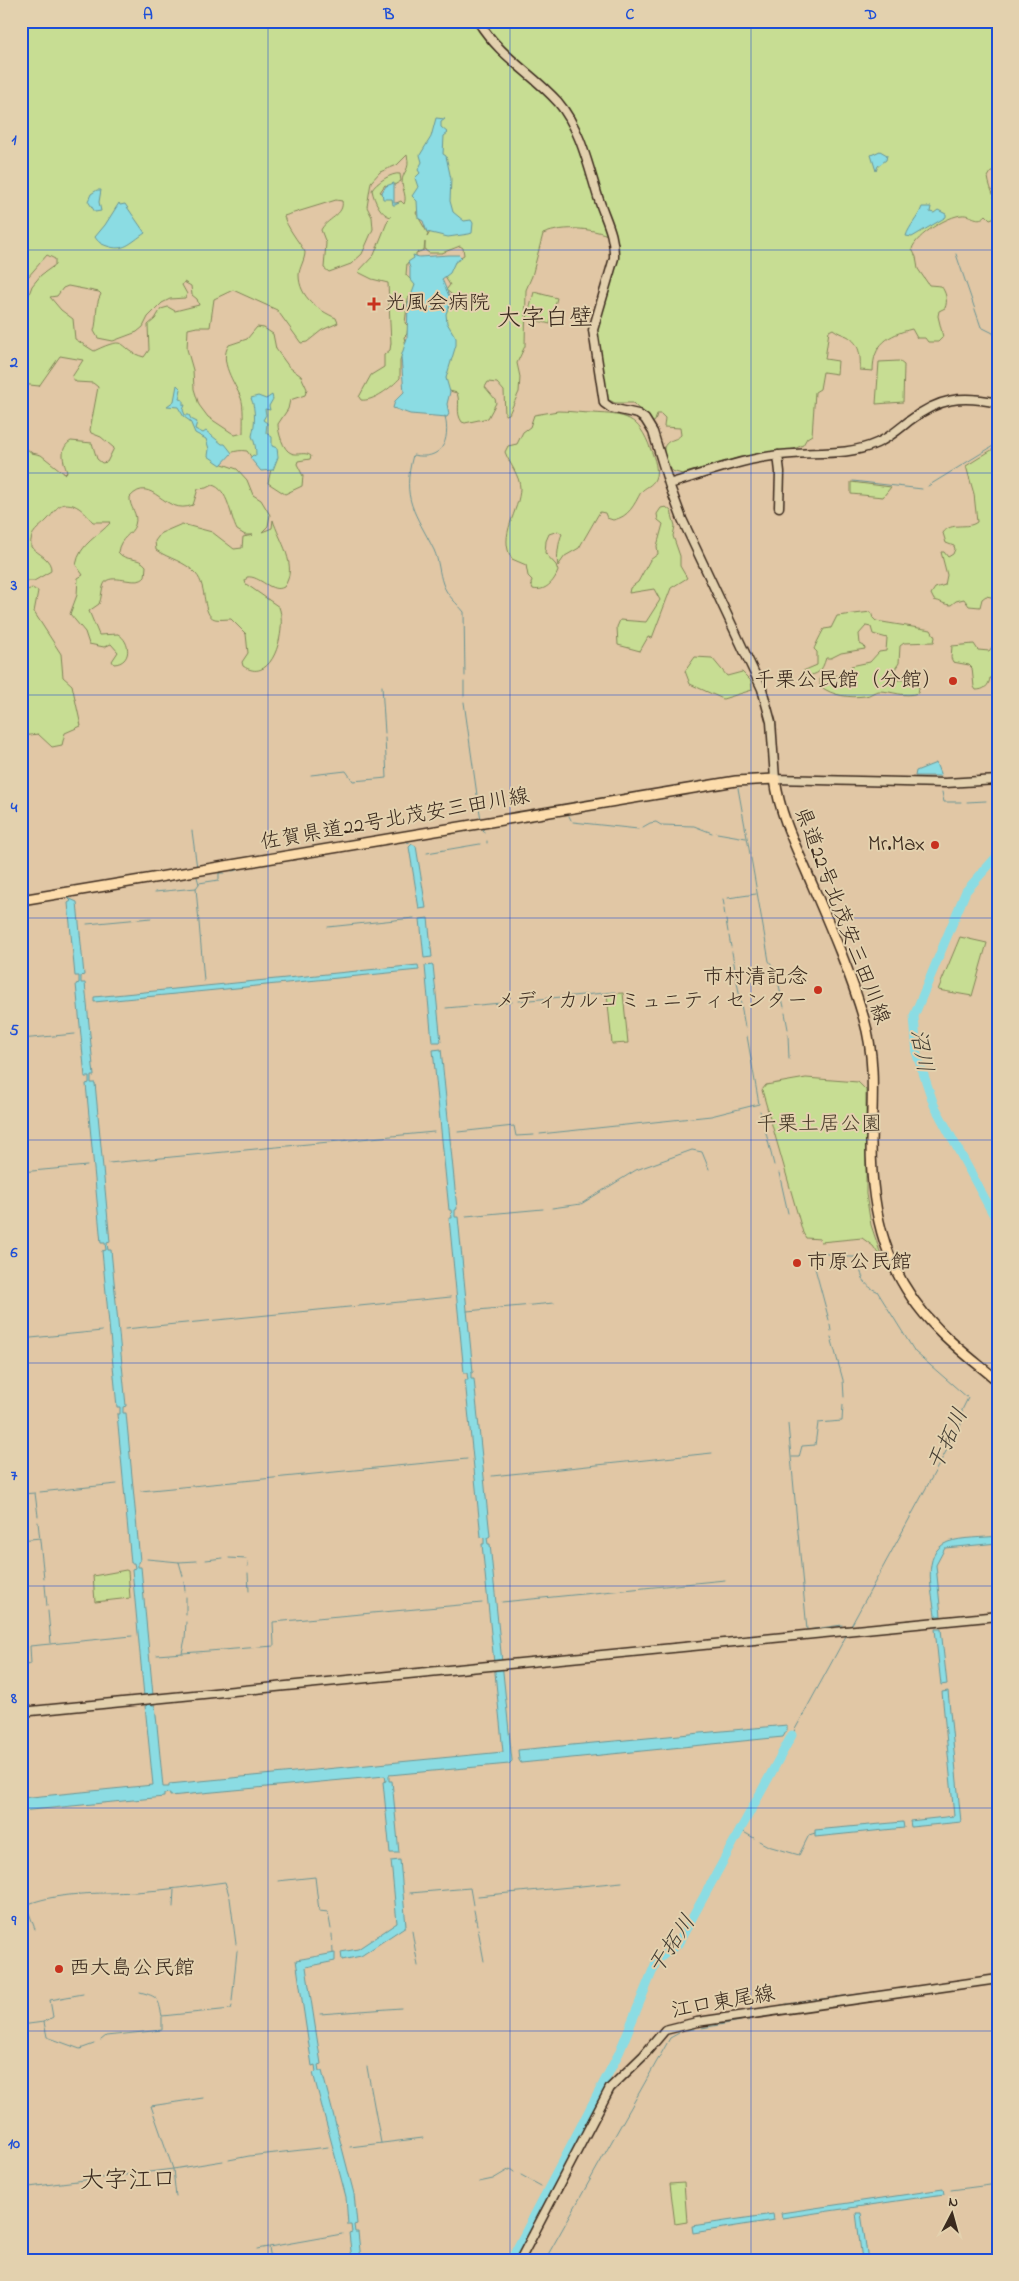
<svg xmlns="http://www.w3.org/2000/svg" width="1019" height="2281" font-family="'Indie Flower','Klee One',sans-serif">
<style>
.green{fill:#c7dd93;stroke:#818458;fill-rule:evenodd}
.water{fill:#8bdce3;stroke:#6b9594}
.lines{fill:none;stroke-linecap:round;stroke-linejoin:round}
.stream{stroke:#6b9594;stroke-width:1}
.river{stroke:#8bdce3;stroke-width:9}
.secondary-casing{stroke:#3b2a1e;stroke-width:11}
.primary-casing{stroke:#3b2a1e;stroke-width:12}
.secondary{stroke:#e3d1ae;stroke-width:8}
.primary{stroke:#fcdcac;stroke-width:9}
.grid{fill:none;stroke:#1d4ed8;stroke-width:1;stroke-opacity:0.55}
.poi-dot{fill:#c8321e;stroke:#e3d1ae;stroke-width:2}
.labels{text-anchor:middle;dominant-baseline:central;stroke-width:4;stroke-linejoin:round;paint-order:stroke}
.poi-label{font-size:21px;fill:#3b2a1e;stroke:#e3d1ae;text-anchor:start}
.street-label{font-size:21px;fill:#3b2a1e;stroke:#e3d1ae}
.park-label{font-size:21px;fill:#493c2a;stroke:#e3d1ae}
.water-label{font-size:22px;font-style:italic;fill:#433c32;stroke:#e3d1ae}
.quarter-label{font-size:24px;fill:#3b2a1e;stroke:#e3d1ae}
.neatline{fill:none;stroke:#1d4ed8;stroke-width:2}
.grid-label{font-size:16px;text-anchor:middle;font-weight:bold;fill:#1d4ed8}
</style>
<rect width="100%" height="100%" fill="#e1c7a5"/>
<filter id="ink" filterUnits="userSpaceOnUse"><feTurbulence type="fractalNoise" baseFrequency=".02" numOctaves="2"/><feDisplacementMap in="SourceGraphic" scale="10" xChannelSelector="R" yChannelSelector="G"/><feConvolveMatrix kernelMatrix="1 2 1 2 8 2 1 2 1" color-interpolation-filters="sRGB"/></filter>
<g filter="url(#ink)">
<path class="green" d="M21 21H998V172H991L988 177C990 192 998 200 998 216L990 219 986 215C978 224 972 214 962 215 948 216 916 235 912 249L916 257 918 269 929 285 941 286C946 292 948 301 945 308L939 311 938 316 943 337 938 342H928L925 338H917L912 329C888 335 873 344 873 371L860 370C861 357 860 343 847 336 842 334 838 333 833 329L829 331 825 359 838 361 837 374 823 372 820 389 815 392 812 435 807 438 803 445 794 449 740 457 682 474 672 471C668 462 657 448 670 441 674 439 677 439 681 435L680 428 664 427 665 418 661 414H657L655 421 652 423 633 403H615L607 399 596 330 617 252V239C595 228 565 225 543 234L532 276 526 290 525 346 517 363 520 377 519 392 509 414 505 415 504 391 497 383 488 382 485 387 495 399 496 403 488 418 465 423 462 422C455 412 461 404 457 393L446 390 444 309 459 300 446 290 450 285 445 277 457 259 464 255 463 248 460 246 442 253H429L425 250V242L424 250 416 253V259L407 263 406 275C414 284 417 279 414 294L408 298 405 323 408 326 407 334 404 337 406 346 400 360V378C392 387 373 402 361 400L359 397 371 375 384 367V355L390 350 391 343 388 283 372 279 358 272 374 255 388 220 391 217C381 215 374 201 372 190 376 183 392 172 400 174L401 181 391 187 385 185 380 192 392 197 394 204 401 201 404 204C407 197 403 191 402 183 402 170 411 172 407 155L397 165 380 172 371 182 367 207 372 217 373 229 362 254 351 264 329 272 324 268 326 243 321 230C326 219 345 215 342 201L336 200 284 216C286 226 299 242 305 252 305 260 299 268 299 275 299 297 318 310 336 318L338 323 322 330 307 342 301 343 277 310 233 290 214 299 210 327H197L188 329 187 349 193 370 194 389 199 405 208 417 235 435 243 433C243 424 244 405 241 398 235 383 218 361 229 345L247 339 257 327 264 328 273 334 276 349 289 367 301 376 307 389 305 395 290 400 288 409 278 424C278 432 283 450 291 453 298 456 305 451 311 456L310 459 298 461 297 464 303 476 302 486 285 494 268 483 271 469 257 399V456L252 458 247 451C235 449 227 454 217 462L237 469 247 480 253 495 261 500 270 515 268 526 262 532 272 528 273 520C279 540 299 566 284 587 271 594 260 575 247 577L245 581 246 584 279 607C287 627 274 687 243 666L242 662 248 653 246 634 231 619C226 619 220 620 215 619 201 615 208 587 196 574 185 561 169 559 156 550L155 541 161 533 182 524 212 532 234 549 242 548 243 537 253 535H245L237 530C230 517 229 489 212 485L206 488 198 489 193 505C164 517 152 473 130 497 129 508 139 513 135 525 132 535 120 537 118 552 125 562 139 556 146 566L145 577C137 588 110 571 104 584 101 590 102 598 99 604L89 611 99 635 118 634C131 642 132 663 114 664L112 661 118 652 111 644 104 647 89 644 85 632 70 614 77 595 78 578 83 575 76 565C80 543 98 537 111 522H93C87 516 82 508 73 505 57 501 56 511 48 519 39 529 29 531 31 547 38 554 52 559 51 571L34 581H25L21 568V450L27 449 32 453 41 455 65 474 67 472C63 461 59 448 71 441L92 443 97 459 102 463 107 462 114 448 101 437 91 433 90 430 98 387 93 383 76 382 72 377 83 360 60 356 39 386 21 384V316L32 286 41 275 55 265V259L47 255 21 285ZM422 173 454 216 466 223 430 232 427 237 428 234 416 213 419 208ZM184 282 191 286 192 295 197 299 199 305 175 311 168 307 161 309 155 319 148 325 149 350 144 357C117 350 131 333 94 351L75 339 73 319 61 310 50 297 57 296 63 288 68 286 99 292 101 294C94 307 98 318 94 331L98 338 113 341 137 332 143 327 148 317 162 303 170 299 185 298 187 294 182 285Z
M534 292 557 298 550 324 527 318Z
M899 361 904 365 903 402 876 404 879 362Z
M558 411C570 411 581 413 593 413 626 415 638 415 651 450 654 458 659 470 655 479 652 486 645 487 641 492 634 505 629 517 613 520L607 518 605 513 600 512 598 515 579 548 565 556 558 566C556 560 559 539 562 534L558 531 549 534 546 541 545 553 556 565 558 571C554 582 545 592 533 589L531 584 532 580 528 576 526 565 512 559C497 535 520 511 520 488 520 476 509 463 505 452L508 446 517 444 523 432 530 427 534 415Z
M998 446V553L994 555V568L998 572V603L991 597 986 596 982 599 980 607 969 606 964 599 956 601 951 605C944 605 941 601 934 600L931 594 935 588 945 585 947 575 941 552H944L948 557 953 554 955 549 954 546 946 543 943 533C951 521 967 530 977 522L974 494 966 466Z
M851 482 891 487 883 497 851 494Z
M666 507 671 511 675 526 673 536 680 556V566L687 578 671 588 652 638 648 637 640 651 618 645 617 627 620 620 646 622 660 600 654 589 629 593 630 588 638 582 650 560 658 554 657 546 663 524 658 520 657 514 661 508Z
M32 588 38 591 34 612 61 654 63 677 72 685 81 726 65 733 62 745 52 747 38 734 23 736 21 740V593Z
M871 612 873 618 876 621 931 630 935 637 934 642 904 643 900 646 899 663 891 675 895 680H907L916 683 919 688 918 693C904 698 893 691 879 691 874 691 870 696 865 696 849 698 833 696 820 686V677L826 675 846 676 851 666 870 662 879 652 886 651 887 638 873 634 871 627 866 626 859 634 860 644 864 646 865 649 841 653 831 658H826C822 671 819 675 804 676L803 671 817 665V652L814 649C815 646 822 632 824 629L831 628 837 616Z
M974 644 978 650 989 651 993 646H998V679L990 678C989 686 984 690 976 690L974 687 972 668 969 665 953 662 951 658 952 646Z
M695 657 712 658 727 676 742 672 751 681 752 690 723 699 690 684 685 671Z
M960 937 987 943 972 996 938 990Z
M623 993 628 1043 612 1044 607 994Z
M806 1078 858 1082 866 1090V1194L871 1225 881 1255H879L873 1246 862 1238 821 1242 820 1239 806 1238 803 1233 762 1090 766 1085Z
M126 1570 128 1571 130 1598 95 1602 93 1576Z
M684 2183 687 2222 675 2224 670 2184Z"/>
<path class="water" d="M436 118 445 119 441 122V127L448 133 444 136 443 154 446 156 451 179 450 201 453 212 464 221 471 220 473 223 472 233 469 234 448 237 427 232 423 221 418 218 417 201 412 196 418 187 415 178 420 173 418 170 422 162 420 155 431 137Z
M880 151 887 155 886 160 878 166 876 171 871 155Z
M394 183V203H399L395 205H393L392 199H383L382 192 386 186Z
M97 190H101L99 202 101 211 95 212 88 201 91 194Z
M119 203 120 205 125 204 145 233C130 243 124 252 107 246 101 244 98 242 95 237L105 225Z
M922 207H931L930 212 934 213 938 210 946 214V217L912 237 906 236C909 226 918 218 922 207Z
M413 255 419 257 449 255H459L462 258 455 262 450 273 442 279 449 296 457 301 449 306 446 314 447 323 456 338V345L446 378 450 392 447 404 449 414 447 417 410 414 393 408 395 401 404 392 401 357 407 338 408 304 415 285 410 279V268L408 262 414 258Z
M177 385 181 389 179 399 183 400V405H185L183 410 185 415H189L191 419 197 422 195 429 203 433 206 431 222 444H225L232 453 221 465 208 456 209 449 206 439 195 433 190 421 184 417 178 407 167 406 174 401Z
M272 395 273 399 269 406 270 410 265 409 266 415 263 420 267 423 266 433 272 437V446L277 448 278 457 273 470 261 471 250 458 253 455 256 456C256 448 255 443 252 436 255 424 256 410 251 398L258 396 266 399Z
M936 763 941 776H915L916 771Z
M412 844 416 846 426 908 419 909 409 847Z
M68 898 77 902 84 975 81 976V983H85L94 1076H91V1083H95L110 1242 107 1243 108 1250H111L126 1406 123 1407V1413H126L140 1561 138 1562V1567H141L153 1695H151L152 1705H155L163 1787H169V1784L503 1752 482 1544H484V1538L481 1537 465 1380H468L467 1373H464L449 1218H452L451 1210H449L433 1050 441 1049 457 1209 455 1210V1217H458L473 1372 471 1373V1379H474L490 1536 487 1538 488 1544H490L512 1761 509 1764 389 1775V1781H392L399 1853H390L383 1782 386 1781 385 1776 170 1796V1793L164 1794V1797L21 1811V1798L153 1785 145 1706 148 1705 147 1696H144L132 1569 135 1568 134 1563H131L117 1414H120V1407H117L102 1251 106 1250 105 1243H101L86 1084 89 1083V1077H85L76 984 79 983V976H75L68 903 71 901Z
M428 918 432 957 424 958 420 919Z
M418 965 419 970 94 1002V997Z
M433 965 441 1042H432L425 966Z
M998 1536V1543L945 1548 936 1565 941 1616H935C933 1594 920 1553 948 1542 962 1537 983 1538 998 1536Z
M935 1629H941L947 1684 941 1685Z
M948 1691 961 1822 911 1827 910 1821 954 1816 942 1692Z
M787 1725V1730L783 1737 521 1763 519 1760 518 1750Z
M903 1822 904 1828 815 1837V1830Z
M400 1860 406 1926 361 1956 342 1960 341 1952 358 1949 397 1923 391 1861Z
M335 1953V1961L306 1967 321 2064 318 2065 319 2071H322L354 2194 357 2224 354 2225 355 2232H358L361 2260H352L349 2233 352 2232 351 2225H348L346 2197 313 2073 316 2072 315 2065 312 2066 296 1960Z
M943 2189 944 2194 782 2218 781 2213Z
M856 2213H861L868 2260H862Z
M773 2214 774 2220 693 2233 692 2226Z"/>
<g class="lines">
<path class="stream" d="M956 254 981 327 993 333 998 341
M445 416C451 442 441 461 413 455 401 500 415 512 434 550 439 561 439 573 443 584 447 596 457 603 464 612L465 676
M853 481 922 489
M928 486 998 443
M464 682V696
M382 686 385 733
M464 702 477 795
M311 775 346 771 353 781 387 778 385 738
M738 788 750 854
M942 792 944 802H961
M996 800H998
M478 802 481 819
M967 802 986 801
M569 816 571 820
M573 822 638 829
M643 827 650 823 656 822 661 825 694 826 712 833
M483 829 484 832
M192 831 197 868
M717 833 746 838
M487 841V843
M407 842 412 844
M427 853 480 844
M751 858 769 961 776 971
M232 871 238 870
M197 877 199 884 196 888 204 981
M199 883 219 880V873H224
M155 892 196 888
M728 898 756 894
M723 899 724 905
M724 909 725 916
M726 920 728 932
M87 924 151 918
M328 927 414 918
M729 936 731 947
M732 952 735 969
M736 976 745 1027
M777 977 784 1007
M519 1001 615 992
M446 1008 512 1002
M785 1013 788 1029
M788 1035 789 1059
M21 1039 75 1034
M760 1111 762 1118
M764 1125 774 1165
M458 1132 514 1126 516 1136 534 1135
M540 1134 711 1116 759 1104 747 1036
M109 1163 434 1132
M21 1172 87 1166
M779 1173 788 1213
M552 1208 581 1204 636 1170 692 1150 702 1152 709 1169
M466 1216 543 1209
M816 1254 820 1252 839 1257H856C862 1270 860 1285 877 1291L915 1352 968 1398 962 1410V1422L851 1626
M815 1268 829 1320
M467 1311 554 1303
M830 1325 831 1331
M125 1329 451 1297
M831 1337 843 1380 844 1397
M21 1339 102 1331
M788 1424 807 1630 842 1625
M792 1457H799L802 1446 815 1445 818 1423 842 1421 843 1405
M492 1476 712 1453
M141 1491 467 1459
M40 1492 117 1484
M21 1494 35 1493 38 1516
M38 1522 44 1578
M21 1540 40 1538
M229 1558 246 1559
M147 1559 179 1562 183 1576
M206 1560 223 1558
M179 1562 197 1561
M248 1563V1566
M248 1573 249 1591
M184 1582 185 1591
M45 1585 47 1606
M186 1597V1615
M502 1602 725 1580
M48 1611 51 1643
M182 1653 185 1639 186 1622
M157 1655 274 1646 273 1622 482 1603
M21 1666 31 1664 30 1646 132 1636
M792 1735 846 1636
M740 1830 754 1838
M759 1841 768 1846 799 1855 809 1835 815 1833
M278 1881 315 1877 319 1911 328 1912 331 1929
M410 1893 470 1888 473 1905
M478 1896 622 1882
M26 1905 35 1929
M21 1907C56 1891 98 1894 136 1892 166 1890 195 1886 225 1882L230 1898 236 1944
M173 1907 174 1890
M474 1910 477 1925
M478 1929 484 1961
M412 1931 418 1966
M332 1934 333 1953
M986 1977 995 1976
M977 1978 981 1977
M959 1980 972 1979
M950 1982 953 1981
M928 1985 942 1983
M896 1989 910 1987
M140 1992C159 1997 158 1998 162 2016L231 2009 232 2006
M836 1997 889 1990
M232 2001 237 1951
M781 2005 829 1998
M749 2010 768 2007
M320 2014 401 2008
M748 2021 749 2019
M44 2022 53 2017 50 2000 83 1994
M21 2025 44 2022 47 2037 80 2049 94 2044
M702 2028 741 2021
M687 2030 694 2029
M101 2040 106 2036 162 2030V2017
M367 2067 381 2143
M350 2147 423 2138
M229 2160 249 2156 328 2147
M521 2175 541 2186
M479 2182 493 2179 510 2169 514 2172
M21 2188 173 2169 151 2106 203 2098
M951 2190 998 2184
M176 2197 173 2169 223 2161
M257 2249 268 2247
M271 2260 269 2247 342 2234
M545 2260 670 2038 679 2033"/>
<path class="river" d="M998 855 966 891 914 1016 917 1055 934 1105 998 1223
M511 2260 619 2053 657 1960 678 1944 792 1735"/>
<defs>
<path id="secondary" d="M478 21C501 58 530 71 558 102 580 128 588 165 598 197 605 219 615 234 614 258L593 330 604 403 611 408 638 414 645 419 653 432 669 484 682 519 762 689 771 722 775 779 945 783 998 780
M778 455 780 472 779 507
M669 484C702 474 737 461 772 456 807 450 844 458 877 443 889 438 899 429 909 421 939 398 961 395 998 403
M21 1712 998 1616
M520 2260 610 2088 643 2056 665 2030 697 2022 998 1979"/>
<path id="primary" d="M21 900 736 781 775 779C779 810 792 839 805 868 826 917 849 968 864 1019 876 1059 872 1102 871 1143 871 1214 886 1277 938 1329 956 1348 978 1364 998 1381"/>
</defs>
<use href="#secondary" class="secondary-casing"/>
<use href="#primary" class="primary-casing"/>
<use href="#secondary" class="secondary"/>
<use href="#primary" class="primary"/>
</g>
</g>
<path class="grid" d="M268 21V2260M510 21V2260M751 21V2260M21 250H998M21 473H998M21 695H998M21 918H998M21 1140H998M21 1363H998M21 1586H998M21 1808H998M21 2031H998"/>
<g class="poi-dot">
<path d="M371.5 296.5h5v5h5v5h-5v5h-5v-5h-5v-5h5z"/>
<circle cx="953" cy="681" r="5"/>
<circle cx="935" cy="845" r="5"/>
<circle cx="818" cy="990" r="5"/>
<circle cx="797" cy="1263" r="5"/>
<circle cx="59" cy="1969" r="5"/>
</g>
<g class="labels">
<g class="poi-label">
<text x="385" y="304">光風会病院</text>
<text x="943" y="681" text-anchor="end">千栗公民館（分館）</text>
<text x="925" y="845" text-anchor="end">Mr.Max</text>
<text x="808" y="978" text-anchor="end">市村清記念<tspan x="808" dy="24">メディカルコミュニティセンター</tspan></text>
<text x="807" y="1263">市原公民館</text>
<text x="69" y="1969">西大島公民館</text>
</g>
<g class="street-label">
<text transform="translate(395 820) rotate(-10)">佐賀県道22号北茂安三田川線</text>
<text transform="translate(841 916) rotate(69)">県道22号北茂安三田川線</text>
<text transform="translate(723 2003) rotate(-10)">江口東尾線</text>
</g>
<g class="park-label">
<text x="819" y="1125">千栗土居公園</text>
</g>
<g class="water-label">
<text transform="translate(920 1051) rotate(79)">沼川</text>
<text transform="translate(949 1440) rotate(-65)">干拓川</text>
<text transform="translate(673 1945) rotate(-56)">干拓川</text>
</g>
<g class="quarter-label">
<text x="545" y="319">大字白壁</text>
<text x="128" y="2181">大字江口</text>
</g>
</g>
<rect width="1019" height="2281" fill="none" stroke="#e3d1ae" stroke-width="55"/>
<g transform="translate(952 2214) rotate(6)" stroke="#e3d1ae" stroke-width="4" paint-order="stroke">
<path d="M0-4L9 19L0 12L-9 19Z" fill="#3b2a1e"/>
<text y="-8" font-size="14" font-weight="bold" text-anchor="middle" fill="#3b2a1e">N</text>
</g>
<rect x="28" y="28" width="964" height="2226" class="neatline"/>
<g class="grid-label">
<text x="148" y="19">A</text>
<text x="389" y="19">B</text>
<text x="630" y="19">C</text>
<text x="871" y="19">D</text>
<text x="14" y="144">1</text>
<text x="14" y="367">2</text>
<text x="14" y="590">3</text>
<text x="14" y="812">4</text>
<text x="14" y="1035">5</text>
<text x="14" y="1257">6</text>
<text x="14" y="1480">7</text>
<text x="14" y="1703">8</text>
<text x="14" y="1925">9</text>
<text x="14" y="2148">10</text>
</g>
</svg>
